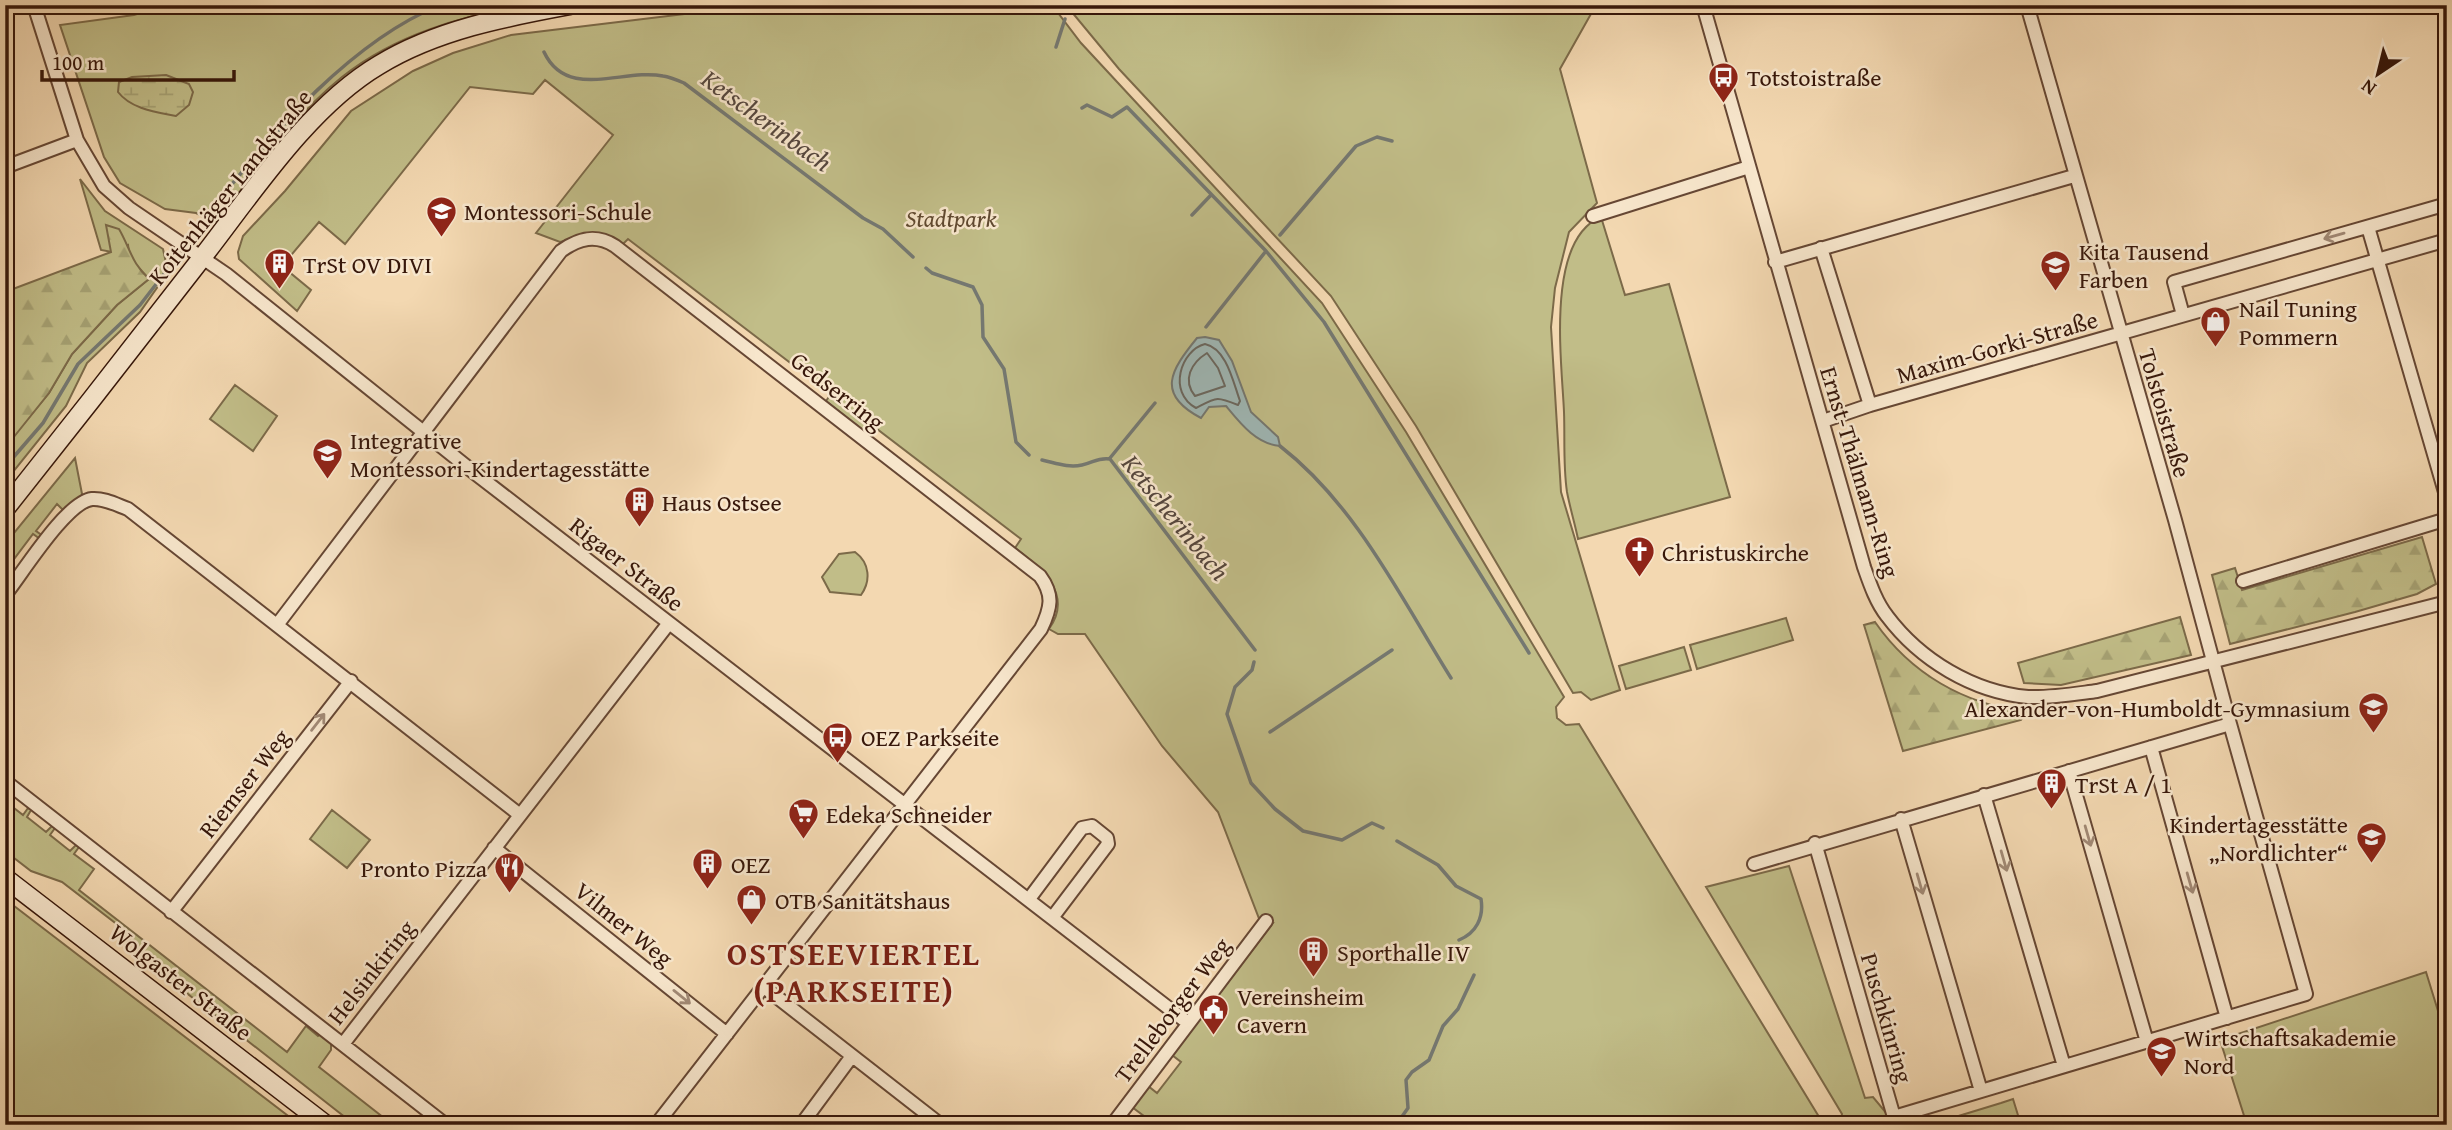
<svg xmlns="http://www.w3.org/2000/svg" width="2452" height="1130" font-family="'Gentium Book Plus',serif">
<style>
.green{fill:#c1bd88;stroke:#7c6a49;stroke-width:2}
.forest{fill:url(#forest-firs);stroke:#7c6a49;stroke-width:2}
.wetland{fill:url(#wetland-marsh);stroke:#7c6a49;stroke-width:2}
.water{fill:#9fb8b6;stroke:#757871;stroke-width:2}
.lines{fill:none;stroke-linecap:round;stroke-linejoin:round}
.shore{stroke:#6b6860;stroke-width:2}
.stream{stroke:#757871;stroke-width:3.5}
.minor-casing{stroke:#664734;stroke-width:16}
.secondary-casing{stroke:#37170a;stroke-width:21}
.minor{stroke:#f7e6cc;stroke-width:12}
.secondary{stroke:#f7e6cc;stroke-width:18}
.oneway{stroke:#a18975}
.labels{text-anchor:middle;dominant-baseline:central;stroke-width:5;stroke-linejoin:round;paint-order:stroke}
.poi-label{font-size:24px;fill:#37170a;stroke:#f7e6cc;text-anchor:start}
.street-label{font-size:24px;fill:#37170a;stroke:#f7e6cc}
.park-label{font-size:24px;font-style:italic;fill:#604930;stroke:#f7e6cc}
.water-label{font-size:26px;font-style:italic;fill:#56473e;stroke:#f7e6cc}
.district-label{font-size:32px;font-weight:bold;letter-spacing:2px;fill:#7a1f14;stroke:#f7e6cc}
</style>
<defs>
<pattern id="forest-firs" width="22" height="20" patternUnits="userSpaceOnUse" patternTransform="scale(1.75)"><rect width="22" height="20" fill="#c1bd88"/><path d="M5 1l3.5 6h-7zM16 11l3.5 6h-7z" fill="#a6a274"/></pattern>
<pattern id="wetland-marsh" width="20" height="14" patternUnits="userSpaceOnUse" patternTransform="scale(1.75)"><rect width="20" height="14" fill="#c1bd88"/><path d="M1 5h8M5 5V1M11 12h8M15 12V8" fill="none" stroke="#a6a274"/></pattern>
</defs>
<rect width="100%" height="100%" fill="#f3d8b1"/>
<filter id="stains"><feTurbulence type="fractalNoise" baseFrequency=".00286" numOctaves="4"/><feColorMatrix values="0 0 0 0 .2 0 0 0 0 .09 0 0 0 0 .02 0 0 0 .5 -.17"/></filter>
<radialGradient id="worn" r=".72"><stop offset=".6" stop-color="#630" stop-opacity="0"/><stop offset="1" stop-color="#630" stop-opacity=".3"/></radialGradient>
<path class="green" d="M165 5H530C464 15 396 34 342 77 292 117 255 173 216 223L196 213 165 209 120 183 104 157 60 25 134 15Z
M759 5H1052L1081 43 1322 303 1406 432 1564 697 1556 707 1557 718 1566 725 1579 724 1824 1125H1156L1132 1107 1148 1086 1157 1093 1181 1062 1172 1055 1273 923 1260 921 1218 812 1162 746 1085 634H1058L1049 629C1074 594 1041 568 1015 548L1021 539 873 426 867 434 826 401 831 394 628 239 622 245C595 226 589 235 560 242L536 233 613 135 545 80 533 94 470 87 345 244 319 222 282 266 311 290 297 311 239 259 238 252 243 236 285 191 351 111 413 71 453 53 511 35Z
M1066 5H1596L1560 69 1597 203 1569 232 1555 288 1551 327 1561 492 1620 690 1591 700 1581 692 1573 693 1416 426 1331 296 1119 69Z
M80 179 105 211 163 249 168 272 140 312 87 363 66 406 5 482V448L20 428 49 393 72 354 117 305 149 279 130 258 128 245 112 252 101 250Z
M1601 217 1625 295 1669 284 1730 497 1578 539C1575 524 1570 508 1567 492 1563 466 1565 438 1564 412 1562 363 1545 240 1601 217Z
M235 385 277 416 253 451 210 419Z
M75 458 83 499 63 510 57 504 36 531 43 536 40 539 33 534 5 571V544Z
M855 552C870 563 871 581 861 595L830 592 822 577 839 554Z
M1786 618 1793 640 1697 669 1690 645Z
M1684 647 1691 670 1626 689 1619 666Z
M5 801 23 815 28 808 31 810 27 817 46 832 52 826 55 828 50 835 70 851 76 845 79 847 74 854 94 869 79 890 287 1052 306 1026 318 1036 322 1033 331 1042V1050L319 1067 393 1125H355L147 962 123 929 62 882 31 871 5 851Z
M332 810 370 840 347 868 310 839Z
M1789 866 1865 1098 1873 1097 1892 1120 1917 1125H1840L1842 1114 1706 887Z
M5 899 300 1125H5Z
M2426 972 2447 1040V1125H2247L2220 1040Z
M2013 1099 2021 1125H1929L2001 1103Z"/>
<path class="forest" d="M106 225 119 229C130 248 132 264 149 279L117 305 72 354 49 393 5 448V292L111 252Z
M2422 537 2436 584 2417 594 2355 612 2230 644 2212 575 2235 568 2242 590Z
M2180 617 2191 655 2061 685 2024 683 2018 663Z
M1875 622C1911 674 1964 704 2026 712L2021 720 1903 751 1864 625Z"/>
<path class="wetland" d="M166 75 189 84 193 92 189 105 176 116C156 112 131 109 118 92L119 82 132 77Z"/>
<path class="water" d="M1205 337 1219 340 1232 361 1251 412 1278 437 1280 446C1256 444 1240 423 1226 406L1209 407 1201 418C1155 394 1171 370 1197 338Z"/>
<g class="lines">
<path class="shore" d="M1205 344C1227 349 1233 382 1240 401L1238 405C1216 396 1217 397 1196 408 1167 392 1181 350 1205 344Z
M1207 353 1218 368 1225 386 1195 396C1182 380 1191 363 1207 353Z"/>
<path class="stream" d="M1056 47 1065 19
M544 52C567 101 623 68 663 76 670 77 677 80 684 83L863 218 883 229 913 257
M1082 108 1087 105 1112 117 1127 107 1266 251 1324 322 1529 653
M216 204C274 131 352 41 440 5
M1192 215 1211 195
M1280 235 1356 146 1377 137 1392 141
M926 268 932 273 973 287 982 305 983 337 1004 369 1016 442 1029 455
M1206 327 1266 251
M1280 446C1356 505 1401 598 1451 678
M1110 458 1155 403
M1042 460C1056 463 1068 468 1082 465 1093 463 1098 457 1110 459L1255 650
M5 467 43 423 78 364 140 305 164 274
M1254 662 1252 670 1235 687 1227 714 1251 783 1275 809 1303 831 1342 840 1372 823 1383 828
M1270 732 1392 650
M1397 841 1438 865 1456 886 1481 899C1484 918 1476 933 1459 940
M1396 1125 1408 1108 1406 1080 1412 1072 1429 1060 1443 1026 1458 1009 1474 975"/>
<defs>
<path id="minor" d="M34 5 77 140 104 186 129 208 226 274 476 474 1188 1023
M1703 5 1864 567C1870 584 1876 602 1887 616 1920 660 1973 692 2028 697 2051 698 2074 694 2097 691L2447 602
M5 167 77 140
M1593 216 1749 167
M2368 227 2447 499
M1821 248 1870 405
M1775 262 2074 176
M2183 315 2174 282 2447 204
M1823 421 1870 405 2447 240
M2243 581 2447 519
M5 595C22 574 66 502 92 499 104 498 117 505 128 509L520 815
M277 625 561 251C579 238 596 234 615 246L1040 576C1054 595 1051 608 1041 629L656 1125
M2151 747 2227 1018
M2069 771 2147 1042
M5 781 446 1125
M1984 795 2064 1066
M1901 819 1981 1091
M1815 843 1894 1117 2306 994 2230 724
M494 848 727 1034
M1754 864 2230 724 2175 520 2027 5
M1029 899 1082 828 1092 826 1107 838 1108 844 1052 918
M171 912 351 681
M764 987 941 1125
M343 1044 669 623
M801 1125 852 1056
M1112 1125 1266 921"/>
<path id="secondary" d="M5 509C71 426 136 343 201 259 251 195 308 107 379 65 436 30 505 17 570 5
M5 878 326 1125"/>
</defs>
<use href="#minor" class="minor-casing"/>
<use href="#secondary" class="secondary-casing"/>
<use href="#minor" class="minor"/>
<use href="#secondary" class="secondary"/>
</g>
<defs><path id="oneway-shaft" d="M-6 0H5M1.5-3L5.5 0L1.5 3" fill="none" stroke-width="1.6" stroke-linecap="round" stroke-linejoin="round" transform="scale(1.75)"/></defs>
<g class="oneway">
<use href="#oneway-shaft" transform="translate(2334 236) rotate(164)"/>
<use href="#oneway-shaft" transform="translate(318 722) rotate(-52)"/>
<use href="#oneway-shaft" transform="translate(2088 836) rotate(74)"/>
<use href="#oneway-shaft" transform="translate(2004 861) rotate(74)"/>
<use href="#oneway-shaft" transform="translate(2190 883) rotate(74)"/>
<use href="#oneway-shaft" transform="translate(1920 884) rotate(74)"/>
<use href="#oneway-shaft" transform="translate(682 997) rotate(39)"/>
</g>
<defs>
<symbol id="bus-pin" viewBox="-11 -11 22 30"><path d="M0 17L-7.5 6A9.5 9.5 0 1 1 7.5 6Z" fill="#8f2418" stroke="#f7e6cc"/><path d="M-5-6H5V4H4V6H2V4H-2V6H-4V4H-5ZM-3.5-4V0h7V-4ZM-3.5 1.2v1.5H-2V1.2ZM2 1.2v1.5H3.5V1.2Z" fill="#fff"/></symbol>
<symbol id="school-pin" viewBox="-11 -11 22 30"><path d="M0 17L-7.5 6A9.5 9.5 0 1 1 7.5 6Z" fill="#8f2418" stroke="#f7e6cc"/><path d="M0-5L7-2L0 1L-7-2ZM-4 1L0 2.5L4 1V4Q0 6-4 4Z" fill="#fff"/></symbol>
<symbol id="building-pin" viewBox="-11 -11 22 30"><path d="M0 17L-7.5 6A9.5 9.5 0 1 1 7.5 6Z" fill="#8f2418" stroke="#f7e6cc"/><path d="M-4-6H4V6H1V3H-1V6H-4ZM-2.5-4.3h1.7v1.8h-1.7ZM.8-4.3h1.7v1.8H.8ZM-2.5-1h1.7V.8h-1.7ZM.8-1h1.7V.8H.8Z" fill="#fff"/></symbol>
<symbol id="shop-pin" viewBox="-11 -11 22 30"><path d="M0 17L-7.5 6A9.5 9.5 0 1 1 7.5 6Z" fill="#8f2418" stroke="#f7e6cc"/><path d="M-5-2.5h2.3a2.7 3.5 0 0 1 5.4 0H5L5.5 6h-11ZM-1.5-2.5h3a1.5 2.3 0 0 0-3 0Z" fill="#fff"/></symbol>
<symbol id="church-pin" viewBox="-11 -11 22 30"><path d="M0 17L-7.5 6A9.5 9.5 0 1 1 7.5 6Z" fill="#8f2418" stroke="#f7e6cc"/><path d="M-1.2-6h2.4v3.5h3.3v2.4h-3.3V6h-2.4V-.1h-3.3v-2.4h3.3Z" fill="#fff"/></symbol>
<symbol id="supermarket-pin" viewBox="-11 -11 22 30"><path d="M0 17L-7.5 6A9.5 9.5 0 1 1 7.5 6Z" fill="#8f2418" stroke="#f7e6cc"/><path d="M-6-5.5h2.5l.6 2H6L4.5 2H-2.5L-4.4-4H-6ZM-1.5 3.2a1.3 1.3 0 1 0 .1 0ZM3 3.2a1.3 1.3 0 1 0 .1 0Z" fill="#fff"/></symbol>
<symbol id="restaurant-pin" viewBox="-11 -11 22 30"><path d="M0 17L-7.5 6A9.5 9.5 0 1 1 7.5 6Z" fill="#8f2418" stroke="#f7e6cc"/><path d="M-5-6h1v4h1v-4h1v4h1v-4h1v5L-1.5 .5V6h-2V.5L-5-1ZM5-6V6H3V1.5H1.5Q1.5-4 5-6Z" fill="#fff"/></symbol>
<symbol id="civic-pin" viewBox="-11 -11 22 30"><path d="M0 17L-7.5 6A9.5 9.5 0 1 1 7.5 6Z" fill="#8f2418" stroke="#f7e6cc"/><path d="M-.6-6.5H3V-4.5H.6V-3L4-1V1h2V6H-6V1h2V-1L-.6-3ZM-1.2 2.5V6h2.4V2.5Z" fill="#fff"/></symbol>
<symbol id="university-pin" viewBox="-11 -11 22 30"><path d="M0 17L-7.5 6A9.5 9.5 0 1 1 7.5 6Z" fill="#8f2418" stroke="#f7e6cc"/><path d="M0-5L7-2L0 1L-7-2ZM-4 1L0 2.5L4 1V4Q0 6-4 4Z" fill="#fff"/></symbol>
</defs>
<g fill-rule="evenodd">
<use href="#bus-pin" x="1706" y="60" width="35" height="47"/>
<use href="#school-pin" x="424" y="194" width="35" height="47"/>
<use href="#building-pin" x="262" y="246" width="35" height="47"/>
<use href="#school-pin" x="2038" y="248" width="35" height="47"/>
<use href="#shop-pin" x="2198" y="304" width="35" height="47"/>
<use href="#school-pin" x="310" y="436" width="35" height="47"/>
<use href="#building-pin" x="622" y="484" width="35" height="47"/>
<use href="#church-pin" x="1622" y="534" width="35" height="47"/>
<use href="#school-pin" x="2356" y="690" width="35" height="47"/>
<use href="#bus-pin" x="820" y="720" width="35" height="47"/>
<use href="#building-pin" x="2034" y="766" width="35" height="47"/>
<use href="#supermarket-pin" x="786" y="796" width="35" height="47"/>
<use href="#school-pin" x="2354" y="820" width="35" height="47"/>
<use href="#building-pin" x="690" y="846" width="35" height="47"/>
<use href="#restaurant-pin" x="492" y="850" width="35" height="47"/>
<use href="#shop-pin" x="734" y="882" width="35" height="47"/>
<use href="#building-pin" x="1296" y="934" width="35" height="47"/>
<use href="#civic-pin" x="1196" y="992" width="35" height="47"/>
<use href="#university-pin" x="2144" y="1034" width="35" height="47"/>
</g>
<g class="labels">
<g class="poi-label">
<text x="1747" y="77">Totstoistraße</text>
<text x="464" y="211">Montessori-Schule</text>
<text x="2079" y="251">Kita Tausend<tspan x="2079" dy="28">Farben</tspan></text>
<text x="303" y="264">TrSt OV DIVI</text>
<text x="2239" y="308">Nail Tuning<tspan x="2239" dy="28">Pommern</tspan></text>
<text x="350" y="440">Integrative<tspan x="350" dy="28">Montessori-Kindertagesstätte</tspan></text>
<text x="662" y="502">Haus Ostsee</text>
<text x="1662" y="552">Christuskirche</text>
<text x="2350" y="708" text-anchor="end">Alexander-von-Humboldt-Gymnasium</text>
<text x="861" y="737">OEZ Parkseite</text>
<text x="2075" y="784">TrSt A / 1</text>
<text x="826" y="814">Edeka Schneider</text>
<text x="2348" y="824" text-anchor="end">Kindertagesstätte<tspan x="2348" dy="28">„Nordlichter“</tspan></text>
<text x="731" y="864">OEZ</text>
<text x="487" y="868" text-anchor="end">Pronto Pizza</text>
<text x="775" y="900">OTB Sanitätshaus</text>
<text x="1337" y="952">Sporthalle IV</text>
<text x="1237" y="996">Vereinsheim<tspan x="1237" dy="28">Cavern</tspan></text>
<text x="2184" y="1037">Wirtschaftsakademie<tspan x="2184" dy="28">Nord</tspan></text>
</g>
<g class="street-label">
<text transform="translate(230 187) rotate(-51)">Koitenhäger Landstraße</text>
<text transform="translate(1997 347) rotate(-16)">Maxim-Gorki-Straße</text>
<text transform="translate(838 391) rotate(38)">Gedserring</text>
<text transform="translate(2165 413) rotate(74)">Tolstoistraße</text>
<text transform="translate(1860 472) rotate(73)">Ernst-Thälmann-Ring</text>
<text transform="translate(627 564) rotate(38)">Rigaer Straße</text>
<text transform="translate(244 783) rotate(-52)">Riemser Weg</text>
<text transform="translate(624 924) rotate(39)">Vilmer Weg</text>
<text transform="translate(371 972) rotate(-52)">Helsinkiring</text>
<text transform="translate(181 982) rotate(38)">Wolgaster Straße</text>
<text transform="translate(1172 1010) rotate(-53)">Trelleborger Weg</text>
<text transform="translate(1887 1018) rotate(74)">Puschkinring</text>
</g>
<g class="park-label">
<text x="951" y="218">Stadtpark</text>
</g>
<g class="water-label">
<text transform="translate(767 120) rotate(36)">Ketscherinbach</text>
<text transform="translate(1176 517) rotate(51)">Ketscherinbach</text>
</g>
<g class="district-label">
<text x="854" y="953">OSTSEEVIERTEL<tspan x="854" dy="37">(PARKSEITE)</tspan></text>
</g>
</g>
<rect width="2452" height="1130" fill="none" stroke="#f3d8b1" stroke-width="28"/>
<rect x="7" y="7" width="2438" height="1116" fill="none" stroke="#37170a" stroke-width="3.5"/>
<rect x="14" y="14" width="2424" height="1102" fill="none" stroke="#37170a" stroke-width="2"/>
<g transform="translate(2378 74) rotate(215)" stroke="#f7e6cc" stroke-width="5" paint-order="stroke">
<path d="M0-5L12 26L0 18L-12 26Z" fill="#37170a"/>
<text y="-10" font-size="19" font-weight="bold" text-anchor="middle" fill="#37170a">N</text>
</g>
<path d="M42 70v10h192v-10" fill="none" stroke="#37170a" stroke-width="3.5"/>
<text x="52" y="70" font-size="21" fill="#37170a" stroke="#f7e6cc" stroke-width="5" paint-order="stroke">100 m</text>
<rect width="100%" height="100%" filter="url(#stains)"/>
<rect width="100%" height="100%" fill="url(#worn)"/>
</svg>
